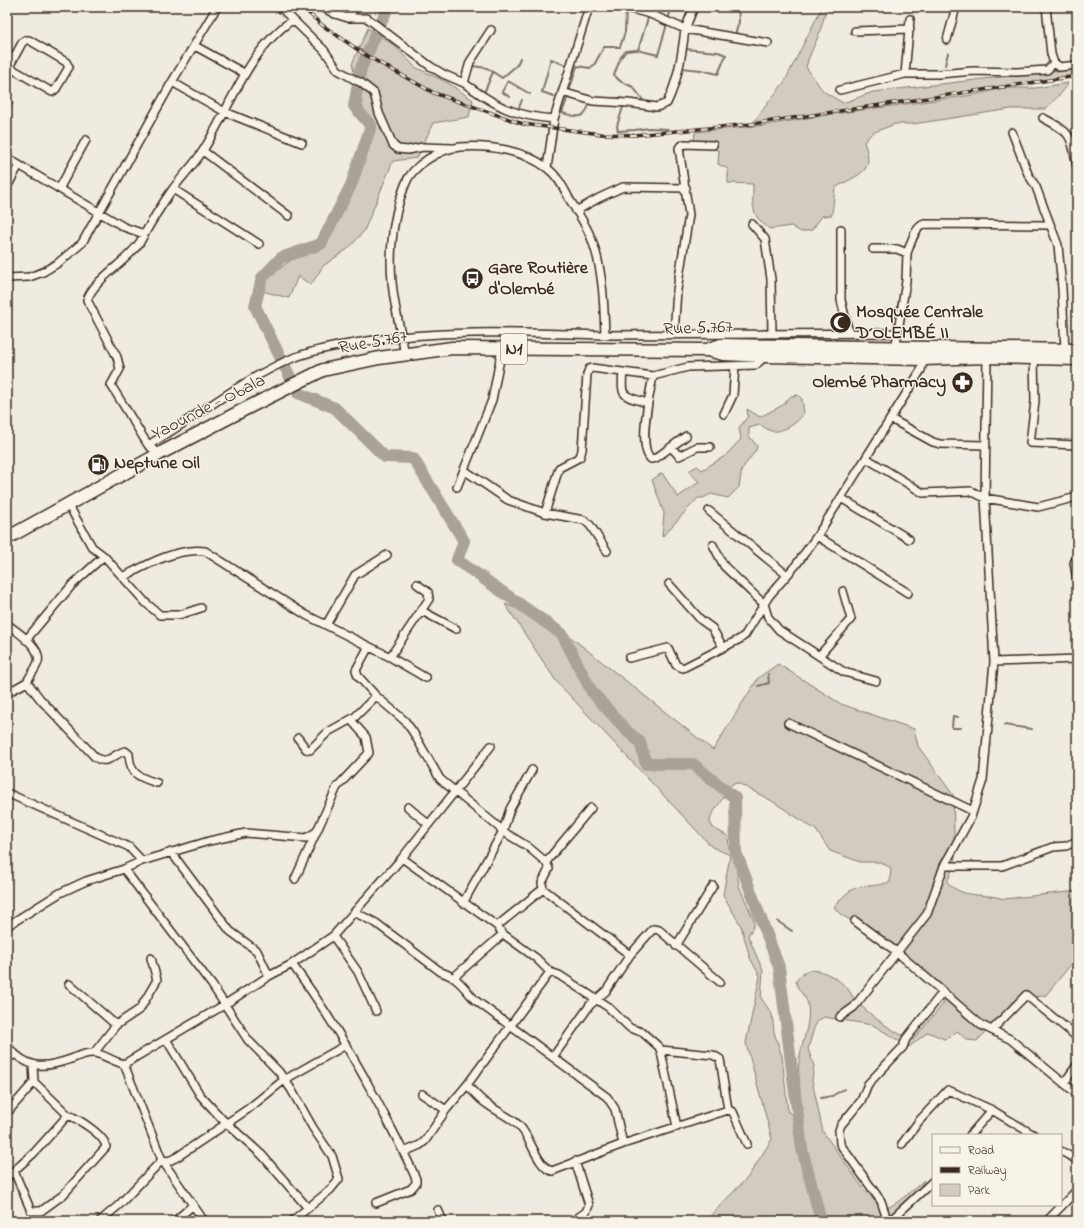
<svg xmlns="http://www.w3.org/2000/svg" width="1084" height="1228" font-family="'Indie Flower',sans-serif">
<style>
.green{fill:#d1cbc0;stroke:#867a6f;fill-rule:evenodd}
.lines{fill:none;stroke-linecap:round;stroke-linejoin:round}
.stream{stroke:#7e7266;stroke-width:2}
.river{stroke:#aaa296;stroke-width:12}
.street-casing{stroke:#3b2a1e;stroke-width:10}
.highway-casing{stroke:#3b2a1e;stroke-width:15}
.street{stroke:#f7f3e8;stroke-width:7}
.highway{stroke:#f7f3e8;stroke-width:12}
.rail-casing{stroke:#3b2a1e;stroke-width:3.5}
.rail{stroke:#f7f3e8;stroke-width:2;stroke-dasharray:6;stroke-linecap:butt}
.labels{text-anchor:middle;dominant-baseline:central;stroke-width:3;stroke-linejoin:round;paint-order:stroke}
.shield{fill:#f7f3e8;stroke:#73665b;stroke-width:1}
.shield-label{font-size:17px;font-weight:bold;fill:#3b2a1e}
.poi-label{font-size:18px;font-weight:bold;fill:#3b2a1e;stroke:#f7f3e8;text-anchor:start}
.street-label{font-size:18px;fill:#3b2a1e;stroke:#f7f3e8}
</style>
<rect width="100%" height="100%" fill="#efebe0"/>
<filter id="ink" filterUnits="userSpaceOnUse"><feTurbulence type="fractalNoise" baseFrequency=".025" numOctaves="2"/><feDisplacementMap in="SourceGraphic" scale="8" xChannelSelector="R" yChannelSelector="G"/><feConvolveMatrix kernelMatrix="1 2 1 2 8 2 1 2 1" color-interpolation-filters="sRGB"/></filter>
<g filter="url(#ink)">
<path class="green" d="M822 7H827C824 15 823 23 820 31 816 44 809 54 806 67L823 91 843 103 873 92 1077 68V76L752 124 785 81Z
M368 28 395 46 415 67 448 83 473 100 469 117 433 123 417 158 393 161 364 231 349 248 323 266 311 285 298 276 289 298 254 289 333 227 367 124 352 64Z
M1068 83C1065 92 1053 100 1046 109H1011L913 124H895L872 133 864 142C876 174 859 173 835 188L832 215 822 216 812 230 801 232 791 226 770 229C750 215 753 207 753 184L728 183V169L718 164 719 151 694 140 695 132 766 125 832 114 973 95 1004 88H1036Z
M798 395 802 399 804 412C800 422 783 433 771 431 767 430 764 426 760 425L749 428V436L757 446 756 450 742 469 739 487 728 498 711 494 703 498H698L662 537 664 513 652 480 662 473 678 497 699 482 689 471 697 466 702 470 725 456 741 439 739 428 748 416 747 409 760 417 783 405 791 396Z
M505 604 553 623 713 750 758 678 778 664 841 704 914 729 918 746 953 795 955 864 947 882C964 900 982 892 1004 899L1077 891V957L1046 995 1016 1001 977 1041 967 1040 957 1031 951 1037 944 1039 928 1032 909 1047 873 1025 824 1017 818 1021 814 1028 808 1049 814 1066 812 1080 823 1132 863 1188 882 1209C891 1210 916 1187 924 1180L918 1191 903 1206H901L892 1221H881L873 1218 874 1221H710L708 1218 748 1177 772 1139 746 1043 760 976 750 958 741 926 723 895 730 855 712 847 556 681ZM738 783 772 801 816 830 830 851 860 862H880L891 868 890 882C861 891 857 878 834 907L840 914C879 937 912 957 945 988L943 1004 913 1040C892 1032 873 1017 857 1002 853 998 851 993 848 989 839 979 818 965 804 972 801 974 798 979 796 981 797 991 806 995 808 1005 811 1026 801 1042 799 1062 797 1080 805 1100 793 1115L788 1112 782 1056 774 1032 772 1014 761 998 763 971 748 936 754 925V920L739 886 735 859 729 848 728 836 713 828 710 822 711 816 732 784Z"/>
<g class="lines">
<path class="stream" d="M668 19 672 7
M735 35 739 22 738 7
M638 50 649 15
M945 65 948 53
M472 66 487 68 502 78 517 65 520 58
M681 68 701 70 718 74 726 55 718 52 685 49
M569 92 577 66 590 68 594 65 604 47H620L625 32 626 9
M483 95 493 72
M568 96 562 113C578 117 583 121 590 103
M510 97 502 92 508 81 530 94
M559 98 542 92 551 59 568 66
M609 99 620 98 623 100
M624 104 617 126 618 131 635 130 649 128 668 129
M646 104 633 87 620 81 614 75 621 57 626 51 637 50 658 55 667 24
M518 110 522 100
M758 686 769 683 768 674
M958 717 953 716 952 728H961
M1006 724 1004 725 1032 729
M777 921 792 931
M821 1098 832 1096 844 1089"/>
<path class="river" d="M388 7 361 68 354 106 371 126 351 185 321 244 281 258 262 278 255 306 298 393 335 408 385 457 413 458 464 541 457 560 562 634 592 692 627 731 640 742 646 764H693L735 798 736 852 779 967 802 1149 821 1221"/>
<defs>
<path id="street" d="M280 7 324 50 338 70 357 81
M322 7 335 14 348 18H367L430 66 443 74 464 83
M624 7 650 14 685 29 694 7
M1046 7 1051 54 1054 63
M348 18 355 7
M910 19 905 74H939L973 71 1017 72 1047 70 1054 63 1060 67 1077 65
M491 30 470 62 464 83C496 106 513 116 554 119
M855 31 910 29
M947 40 956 7
M195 46 244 73
M7 70 9 67 22 43 25 40H29L66 62 69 67 56 89 52 92 9 67
M172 82 225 112 302 143
M360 82 374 93 379 113 393 145 398 149 408 150 423 147 452 148
M840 90 905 74
M562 92 593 101 628 103 657 107 667 103C678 80 682 55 685 29L768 43
M7 103H8
M1043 118C1072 133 1071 135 1077 167
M1012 132 1028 174 1036 187 1058 245 1062 288 1065 350
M203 151 289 216
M7 158 124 227 144 234
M547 168 554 119 589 7
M7 187 19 165
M59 189 86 140
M173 189 259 244
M576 211 599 198 623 187 686 188
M752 224 765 239 771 279 772 334
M841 229V300L849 333
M873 249H897L907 253 906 281 895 350
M907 253C911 244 914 228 924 224L1049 225
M7 278 29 277 43 272 58 263 82 243 172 82 217 7
M674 335 677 290 689 215 679 148 684 144 713 145
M405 355C402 338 398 321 395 304 388 266 390 222 405 185 412 165 440 149 460 147 489 145 524 150 547 168 558 176 564 189 570 200 578 214 588 227 593 243 603 271 604 305 605 335L897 333
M1034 359 1035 401 1030 443 1077 445
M623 372C620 399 624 395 647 403
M653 376C650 393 637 447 651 459L656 458 686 436
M724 414 733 395 735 366
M891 419 933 442 940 444 985 445
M148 445C197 417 241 380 293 358 317 349 342 345 367 341 446 329 526 333 605 335
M671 447 679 456 697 447H710
M159 454 148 445 111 385 120 369 117 357 87 300C95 278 126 263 140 242 150 224 160 207 172 190 182 176 195 164 204 149 232 104 247 52 292 20
M866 458 923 493 971 491 985 498 1038 507 1077 497
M464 470 508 500 545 513 584 520 590 525 607 551
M457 487 492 400 502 349
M841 498 909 539
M68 504 92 547 104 556 146 603 160 615H179L201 608
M709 511 787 575
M545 513 559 468 580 457 582 450 587 374 589 369 592 368 653 376 688 367 756 365 765 356
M817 536 908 593
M713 545 724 566 764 604 768 617 779 630 844 672 876 681
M1077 557 1074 563 1077 580
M123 577C146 565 178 547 205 551L306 615 390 657 426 678
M669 584 701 620 712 628 723 647
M422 611 456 629
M7 624C17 632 42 647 38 662 36 669 30 675 27 682L41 700 95 757C108 766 113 754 125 751L129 754C130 775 139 777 157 783
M326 625 355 575 387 555
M26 640 72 585 104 556
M368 648 356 670 358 676 376 696 405 721 413 732 440 779 507 834 527 846 546 862 549 869 542 883 543 889 630 955
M819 656 851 619 843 591
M390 657 429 599 428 592 417 584
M629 658 668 648 676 665 683 668 740 639 745 635 769 596 796 565 817 536 921 370 924 359
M994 662 1077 659
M7 693 27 682
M788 723 973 811
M298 738 306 749 310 750 328 732 355 717 376 696
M7 793 129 847 142 861
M408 807 428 824
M171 852 230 931 257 951 269 976
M402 858 497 926 503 934 536 958 550 972 559 975 608 1007 630 1028 642 1032 659 1047 661 1052 677 1127
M546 862 591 808
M944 866H1002L1053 847 1066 846 1077 841
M124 869 212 985 248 1040 279 1072 291 1089 313 1128 332 1156 339 1179 330 1190 292 1221
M295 879 337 787 369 753 366 737 351 720
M463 903 503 831 510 809 532 770
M356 913 376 923 441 972C458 977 464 988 475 1000L607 1097 615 1109 623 1144
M855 921 898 953 981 1025 1010 1039 1077 1094
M7 926 60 893 86 881 124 869 142 861 209 841 246 833 306 838 316 832
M497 926 543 889
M333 936 358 972 376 1011
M676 946 713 886
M292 964C324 1007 351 1052 376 1099 390 1126 404 1151 416 1179V1183L411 1189 376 1203
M454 977 503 934
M69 984 116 1025
M840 1017 854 1007 927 914 944 866 971 817 983 780 994 662 985 498 987 357
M992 1030 1026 995 1077 1037
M166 1039 200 1095 222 1119 262 1155 307 1207
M7 1046C27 1069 43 1069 71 1059 77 1057 84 1053 92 1053 103 1053 113 1062 124 1064L224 1005 269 976 292 964 333 936 402 858 491 746
M94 1053 116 1025 140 1009 157 980 151 958
M553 1057 590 1005 606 991 630 955 653 929 659 930 720 982
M7 1059 15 1054
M124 1064 162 1160 204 1221
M1064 1083 1077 1065
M467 1085C473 1091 479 1099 487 1104 499 1113 516 1119 524 1132 531 1142 540 1169 552 1171L623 1144 728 1110 720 1059 713 1055 661 1050
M422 1094 446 1110
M728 1110 733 1112 747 1144
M7 1113 34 1082 33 1065
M970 1135 992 1110
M902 1144 919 1121 948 1090 992 1110 1034 1135
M1061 1151 1077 1160
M404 1152 420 1145 425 1141 446 1110 467 1085 550 972
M14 1171 31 1211H41L63 1195 106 1147C105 1135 78 1119 68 1115
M7 1177 34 1153 68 1115 34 1082
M438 1210 443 1221
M100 1221 119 1205 162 1160 169 1161 177 1157 248 1109 284 1080 346 1045
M175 1221 193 1205
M573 1221 586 1212 589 1205 575 1161
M886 1221 885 1213 881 1201 840 1144 839 1130 841 1125 861 1101 868 1084 903 1047 906 1039 943 992
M890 1221 933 1181
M1047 1221 1077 1190"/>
<path id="highway" d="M707 350 723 354 765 356 924 359 987 357 1077 359
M7 538 159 454 247 408 323 370 379 358 452 348 707 350 721 345 1077 350"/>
</defs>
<use href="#street" class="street-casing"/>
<use href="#highway" class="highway-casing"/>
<use href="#street" class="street"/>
<use href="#highway" class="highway"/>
<defs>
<path id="rail" d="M302 7 322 25 367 56 434 93 523 124 601 134 634 135 752 124 1077 76"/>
</defs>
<use href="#rail" class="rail-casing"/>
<use href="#rail" class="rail"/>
</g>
</g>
<defs>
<symbol id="bus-disc" viewBox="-11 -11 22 22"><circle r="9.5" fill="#3b2a1e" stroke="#f7f3e8"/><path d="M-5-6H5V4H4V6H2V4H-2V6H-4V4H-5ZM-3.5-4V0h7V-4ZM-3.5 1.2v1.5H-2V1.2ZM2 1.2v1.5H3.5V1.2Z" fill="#fff"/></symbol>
<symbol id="mosque-disc" viewBox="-11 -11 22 22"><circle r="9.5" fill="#3b2a1e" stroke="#f7f3e8"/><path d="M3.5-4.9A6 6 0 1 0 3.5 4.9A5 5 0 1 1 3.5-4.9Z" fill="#fff"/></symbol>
<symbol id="pharmacy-disc" viewBox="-11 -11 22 22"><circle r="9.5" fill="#3b2a1e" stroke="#f7f3e8"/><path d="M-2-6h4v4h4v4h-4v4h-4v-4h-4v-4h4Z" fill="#fff"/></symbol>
<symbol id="fuel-disc" viewBox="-11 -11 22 22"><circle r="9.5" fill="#3b2a1e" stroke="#f7f3e8"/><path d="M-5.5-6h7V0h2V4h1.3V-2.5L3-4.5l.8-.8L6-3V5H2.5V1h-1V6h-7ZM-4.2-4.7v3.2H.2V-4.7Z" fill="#fff"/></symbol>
</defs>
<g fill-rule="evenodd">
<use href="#bus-disc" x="460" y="266" width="25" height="25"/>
<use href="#mosque-disc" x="828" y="310" width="25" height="25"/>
<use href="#pharmacy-disc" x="950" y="370" width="25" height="25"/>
<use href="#fuel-disc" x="86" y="452" width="25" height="25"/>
</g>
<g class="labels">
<rect class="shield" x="501" y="334" width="26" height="30" rx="3"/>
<g class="shield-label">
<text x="514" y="349">N1</text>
</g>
<g class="poi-label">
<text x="488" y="269">Gare Routière<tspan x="488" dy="21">d'Olembé</tspan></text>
<text x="856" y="313">Mosquée Centrale<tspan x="856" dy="21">D´OLEMBÉ II</tspan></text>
<text x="946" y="383" text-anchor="end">Olembé Pharmacy</text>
<text x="114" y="464">Neptune Oil</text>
</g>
<g class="street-label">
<text transform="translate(698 329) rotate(-2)">Rue 5.767</text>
<text transform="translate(373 343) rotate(-10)">Rue 5.767</text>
<text transform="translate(209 408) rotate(-27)">Yaounde - Obala</text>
</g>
</g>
<rect width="1084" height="1228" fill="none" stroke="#f7f3e8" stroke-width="24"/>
<rect x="12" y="12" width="1060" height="1204" fill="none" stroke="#3b2a1e" stroke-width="1.5" filter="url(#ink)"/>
<rect x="932" y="1134" width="130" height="72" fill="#f7f3e8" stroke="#aca397"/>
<rect x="940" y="1147" width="20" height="6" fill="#f7f3e8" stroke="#aca397"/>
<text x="968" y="1154" font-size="12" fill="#3b2a1e">Road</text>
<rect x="940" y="1167" width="20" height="6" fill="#3b2a1e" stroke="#aca397"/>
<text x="968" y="1174" font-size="12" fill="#3b2a1e">Railway</text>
<rect x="940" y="1184" width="20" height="12" fill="#d1cbc0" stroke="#aca397"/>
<text x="968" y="1194" font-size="12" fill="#3b2a1e">Park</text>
</svg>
